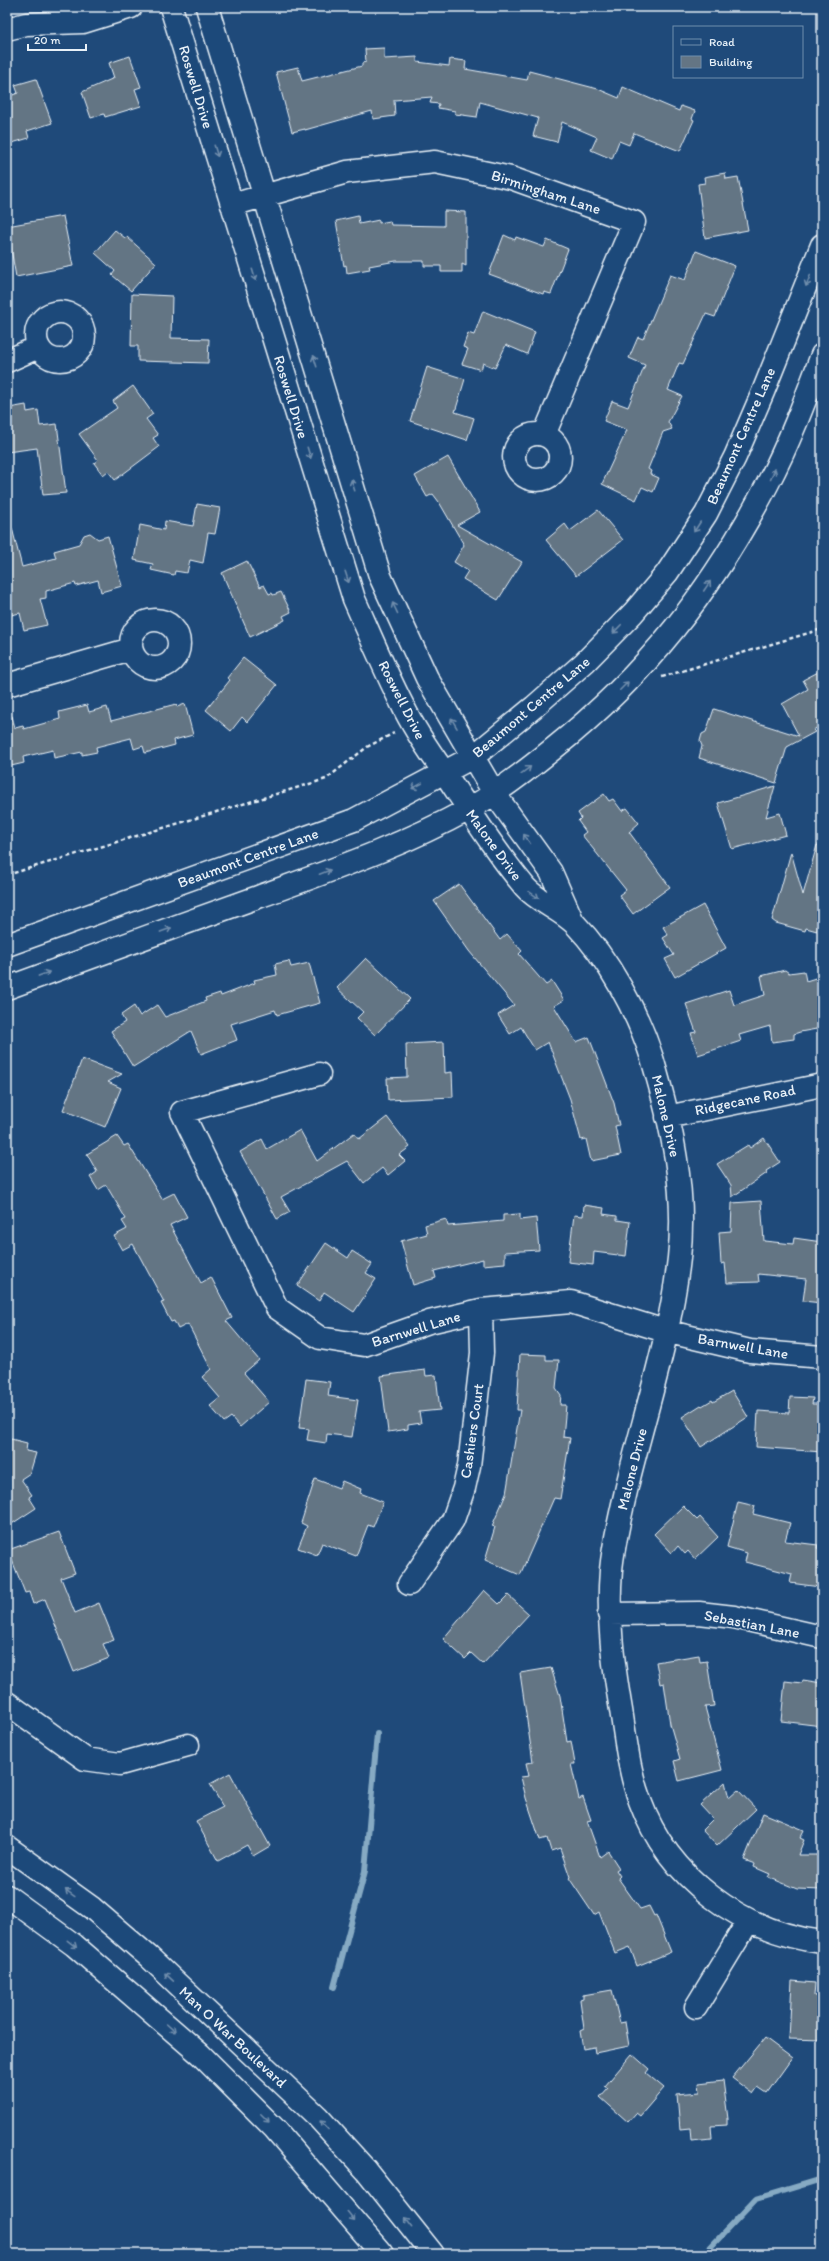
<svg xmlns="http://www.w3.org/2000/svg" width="829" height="2261" font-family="Itim,sans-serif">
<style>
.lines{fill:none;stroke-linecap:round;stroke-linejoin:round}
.stream{stroke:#86aac3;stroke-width:6}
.building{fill:#647584;stroke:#e8f1f8}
.minor-casing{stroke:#e8f1f8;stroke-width:25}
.major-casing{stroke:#e8f1f8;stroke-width:25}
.path{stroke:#e8f1f8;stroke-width:2.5;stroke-dasharray:4 3;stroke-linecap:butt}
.minor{stroke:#1f4a7a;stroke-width:22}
.major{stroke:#1f4a7a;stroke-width:22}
.oneway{stroke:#6f8dac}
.labels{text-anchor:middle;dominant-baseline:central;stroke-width:4;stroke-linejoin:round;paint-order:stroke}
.street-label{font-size:15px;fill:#e8f1f8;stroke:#1f4a7a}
</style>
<rect width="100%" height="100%" fill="#1f4a7a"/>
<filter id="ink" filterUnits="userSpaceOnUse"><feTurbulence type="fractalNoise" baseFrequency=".025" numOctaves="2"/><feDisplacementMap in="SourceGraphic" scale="8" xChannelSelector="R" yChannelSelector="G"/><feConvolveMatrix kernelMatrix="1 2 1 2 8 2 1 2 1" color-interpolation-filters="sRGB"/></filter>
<g filter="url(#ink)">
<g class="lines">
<path class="stream" d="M334 1987 365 1871 377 1734
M704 2254 756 2199 822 2179"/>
</g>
<path class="building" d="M384 48V59L417 57V62L449 66 450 59 466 61 465 69 527 80 529 71 598 89 619 98 623 87 679 111 681 106 695 111 692 119 694 120 680 151 634 133 629 145 619 141 612 159 591 150 597 137 562 122 557 142 533 136 538 118 480 102 477 117 455 114V111L438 108 439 104 430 103 432 97 394 100 395 116 373 119 372 111 305 130V129L292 132 276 72 298 67 302 81 362 66V63L366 62 365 49Z
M130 56 141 87 135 89 141 106 105 117 104 114 91 118 82 92 114 78 109 63Z
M36 79 52 123 27 131 29 138 12 143 7 129V97L18 93 15 85Z
M725 173 726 179 738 177 748 230 705 238 698 184 705 183 704 177Z
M444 211 466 212V266L462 264V272H441V266H424V261H396L369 266 370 269 347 273 346 265 344 266 336 221 358 216 359 224 379 220V223L390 221 391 225 444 226Z
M63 216 73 266 16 277 7 226Z
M115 230 125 238 127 237 156 263 131 291 112 275 115 271 95 253Z
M504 235 515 240 516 237 544 247 547 240 568 249 551 294 544 292 543 294 489 274Z
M696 251 735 266 715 317 706 314 683 364 679 363 668 390 682 396 668 422 672 429 663 432 648 469 651 471 650 474 659 478 653 492 642 487 636 500 602 484 627 430 604 421 612 401 628 407 645 365 629 358 638 337 643 339 670 275 685 280Z
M132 294 172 296 171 338 209 339 208 363 138 361V346H131Z
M483 311 535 332 527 354 506 345 495 368 483 363 481 370 462 364 468 349 463 347 468 333 474 335Z
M427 367 465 379 455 412 474 418 467 440 410 421Z
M133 386 153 414 146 419 158 435 153 438 159 447 115 480 108 471 103 475 94 463 98 460 79 434 117 408 113 401Z
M26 405 27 412 38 410 40 426 57 424 66 493 43 495 37 448 7 452V414H10L9 408Z
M448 457 480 512 457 525 522 562 498 600 463 579 468 571 454 562 464 545 439 502 433 494 427 497 415 476Z
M197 504 220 508 215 534 208 533 203 563 190 560 187 573 175 571 174 575 151 570 153 564 134 560 140 525 164 530 165 521 193 526Z
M598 510 623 540 576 576 546 540 565 524 570 531Z
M12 528 22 567 56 558 54 551 79 544 84 535 90 533 98 539 108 536 122 586 101 592 98 580 76 586 75 583 46 591V598L40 599 47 625 24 630 20 613 7 616V529Z
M247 561 260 587 264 585 269 594 272 593 273 595 281 592 291 612 283 616 285 620 250 637 222 573Z
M243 658 277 685 247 722 242 717 231 731 206 710 230 680 227 678Z
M822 670V725L813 730 815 732 787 747 776 783 699 758 702 746 700 741 702 734 706 732 714 709 799 736 782 704 808 689 803 680Z
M176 704 177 707 185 704 193 735 174 740 175 745 145 753 143 746 134 749 131 738 96 747 97 752 82 755V752L54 758 53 750 23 757 24 763 7 767V717L12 716 15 728 23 726 24 729 60 719 59 712 87 705 89 712 107 707 111 721Z
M775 786 766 817 780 813 786 835 732 849 718 803Z
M604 794 609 801 613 799 622 811 627 808 639 823 629 832 670 887 633 914 619 895 626 890 582 835 586 832 578 821 581 818 578 813Z
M817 845H822V913L817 931 806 928 805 931 776 923 772 920 791 852 803 895Z
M459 884 500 940 507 934 522 951 519 954 546 985 552 981 564 1000 554 1006 576 1042 589 1037 614 1103 619 1125 615 1126 621 1155 591 1161 586 1139 581 1140 570 1099 548 1042 535 1050 521 1027 510 1034 498 1015 514 1005 469 951 434 901Z
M703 905 726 948 675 977 665 959 674 955 663 938 668 935 663 927Z
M366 958 410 999 375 1035 357 1018 363 1012 337 988Z
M289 961 291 967 309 963 320 1003 277 1015 275 1010 231 1024 237 1040 201 1054 191 1031 133 1067 111 1031 125 1022 121 1015 134 1006 140 1016 157 1005 165 1017 206 1001 205 998 220 993 221 996 255 983 254 980 277 975 275 964Z
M785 970 789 973 804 971 806 981 822 976V1028L800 1032 794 1034V1039L772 1042 770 1026 739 1035 741 1041 698 1055 691 1033 696 1032 686 1004 729 990 734 1005 765 995 761 976Z
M444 1042 445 1073 452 1072 453 1097 388 1100 387 1078 407 1077 406 1044Z
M82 1059 122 1074 108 1082 121 1088 105 1127 63 1110Z
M387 1117 410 1147 399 1155 405 1161 388 1175 382 1168 364 1183 347 1161 281 1197 290 1212 277 1219 240 1152 262 1139 267 1149 300 1130 317 1161 354 1133 359 1139Z
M117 1136 124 1146 128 1144 162 1199 174 1193 187 1217 170 1225 201 1283 211 1277 232 1318 226 1321 259 1360 244 1373 269 1402 240 1427 231 1417 224 1422 210 1406 220 1398 202 1377 211 1369 188 1324 178 1329 174 1321 171 1322 161 1303 164 1302 133 1244 122 1250 114 1236 127 1229 122 1221 126 1219 106 1185 98 1190 90 1177 97 1172 87 1154Z
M764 1138 780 1162 766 1171 767 1173 732 1197 731 1185 717 1164 748 1145 750 1148Z
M761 1201 764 1241 793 1244 794 1238 822 1242V1303L803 1301 806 1279 758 1274 759 1282 727 1283 725 1263 721 1264 719 1232 731 1231 732 1203Z
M584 1205 604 1208 603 1214 617 1216V1220L630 1222 626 1256 594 1252 593 1265 568 1262 574 1215 583 1216Z
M520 1214V1220L536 1218 539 1250 505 1252V1263L483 1265V1259L434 1271 436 1278 413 1285 401 1241 427 1234 425 1225 446 1219 448 1226 503 1221V1215Z
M326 1243 348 1258 352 1251 372 1264 366 1273 376 1279 354 1312 324 1292 319 1301 297 1286Z
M520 1354 546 1355V1360H559L556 1388 561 1395 560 1405H566L563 1437 570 1438 560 1499 554 1498 520 1575 485 1560 495 1527 492 1526 506 1494 520 1410H517Z
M425 1370 426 1376 436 1375 440 1410 419 1412 421 1423 408 1425V1429L388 1432 381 1376Z
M306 1379 330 1382 328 1396 358 1400 352 1437 327 1434 326 1443 307 1440 309 1429 299 1428Z
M732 1391 748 1417 701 1447 682 1417 701 1405 702 1406 712 1400 713 1402Z
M790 1397 813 1398 812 1404H822V1452L756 1447 758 1411 789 1413Z
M7 1438 27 1443 26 1451 36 1453 30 1473 21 1479 32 1495 29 1497 36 1508 7 1527Z
M315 1479 339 1488 342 1481 361 1489 360 1493 383 1502 373 1527 368 1525 356 1556 322 1543 317 1555 298 1548 307 1526 301 1523Z
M738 1502 755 1506 753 1514 790 1523 785 1541 818 1545 817 1548 822 1549V1582L820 1587 790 1583 792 1574 745 1562 747 1553 727 1547Z
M683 1506 697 1520 700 1517 718 1537 695 1559 688 1551 685 1554 678 1546 672 1553 654 1534Z
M59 1532 75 1573 61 1578 75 1613 99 1603 114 1640 103 1644 109 1658 74 1672 45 1599 33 1604 29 1592 25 1593 8 1550Z
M484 1590 499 1604 508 1595 529 1614 483 1664 471 1653 465 1659 443 1639Z
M699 1655 700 1662 707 1661 714 1706 705 1707 722 1770 679 1781 674 1761 680 1759 670 1724 664 1683 660 1684 656 1662Z
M551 1668 560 1696 567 1742 571 1741 575 1764H571L579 1799 583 1797 591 1820 587 1821 600 1857 608 1851 619 1868 616 1870 620 1876 618 1878 640 1909 649 1906 654 1916 656 1915 671 1952 637 1966 630 1947 615 1953 599 1912 594 1915 569 1878 570 1877 560 1848 551 1851 547 1838 540 1840 526 1798 521 1777 529 1776 526 1763 533 1762 520 1673Z
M803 1680 822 1683V1726L781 1721 785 1681 802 1683Z
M230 1773 270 1846 253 1856 247 1845 218 1861 196 1821 223 1807 210 1784Z
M725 1782 729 1798 738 1790 756 1809 717 1846 702 1830 713 1819 700 1805Z
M763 1813 804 1830 800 1838 804 1840 798 1855H822V1890L797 1889 768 1877 770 1874 754 1867 755 1864 744 1860Z
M792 1981 815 1983 814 1996H822V2040L789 2039Z
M612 1990 620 2023 625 2022 629 2046 595 2053 594 2047 583 2049 580 2031 584 2029 580 2000 583 1999V1995Z
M765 2038 792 2058 767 2093 758 2087 753 2094 732 2078Z
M632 2054 649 2069 646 2073 664 2088 640 2116 636 2113 628 2122 600 2097 608 2088 605 2086Z
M723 2080 728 2119H726V2125L711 2126 712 2139 691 2141 690 2128 680 2129 677 2094 700 2092 699 2083Z"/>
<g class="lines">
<defs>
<path id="minor" d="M171 7 354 599C370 635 385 671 403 706 414 729 429 751 444 772 470 811 495 851 525 887 538 902 560 909 575 924 608 958 638 1013 652 1058 671 1122 687 1191 679 1258 671 1332 647 1406 629 1478 622 1509 614 1539 611 1570 607 1618 613 1663 621 1710 626 1741 629 1772 640 1801 668 1878 742 1932 822 1942
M207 7 380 576 427 678 494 793 551 872 573 922
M7 29 26 24 83 22 131 7
M232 205 347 172 435 162 511 178 634 222 544 435
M36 336a24 24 0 1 1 48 0a24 24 0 1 1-48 0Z
M7 361 38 347
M514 457a23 23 0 1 1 46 0a23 23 0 1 1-46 0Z
M131 644a24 24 0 1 1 48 0a24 24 0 1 1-48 0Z
M7 685 131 649
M7 945 354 820 473 757 534 707 585 662 633 613 667 573 706 514 735 457 763 392 822 245
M7 988C91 957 174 927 258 897 329 871 402 846 469 809 499 792 526 771 553 749 647 674 711 591 767 485 789 444 806 398 822 355
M319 1074 182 1112 277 1308 320 1338 364 1345 429 1322 481 1310 571 1302 665 1331 750 1351 822 1357
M667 1117 822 1085
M409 1584 453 1520 464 1488 469 1466 482 1353 481 1310
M609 1614 699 1613 734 1617 822 1637
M7 1703 85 1759 120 1764 188 1745
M696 2007 749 1920"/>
<path id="major" d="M7 1847 92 1908 149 1957 317 2116 366 2170 433 2254
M7 1896 74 1945 200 2054 275 2129 382 2254"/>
</defs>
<use href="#minor" class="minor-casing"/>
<use href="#major" class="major-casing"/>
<path class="path" d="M662 677 822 629
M7 875 326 779 367 747 394 733"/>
<use href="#minor" class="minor"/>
<use href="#major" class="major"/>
</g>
<defs><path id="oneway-shaft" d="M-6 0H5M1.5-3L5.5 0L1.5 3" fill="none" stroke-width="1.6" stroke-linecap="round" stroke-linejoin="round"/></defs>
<g class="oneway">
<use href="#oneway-shaft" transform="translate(216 151) rotate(73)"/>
<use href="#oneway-shaft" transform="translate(254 275) rotate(73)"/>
<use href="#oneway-shaft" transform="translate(808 281) rotate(112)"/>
<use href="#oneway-shaft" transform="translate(315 361) rotate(-107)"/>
<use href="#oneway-shaft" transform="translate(309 453) rotate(73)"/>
<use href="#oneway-shaft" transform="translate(773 474) rotate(-66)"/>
<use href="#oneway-shaft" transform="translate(353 485) rotate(-107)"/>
<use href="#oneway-shaft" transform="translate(697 527) rotate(123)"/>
<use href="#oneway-shaft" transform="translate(347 577) rotate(72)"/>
<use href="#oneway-shaft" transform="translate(707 586) rotate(-56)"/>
<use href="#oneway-shaft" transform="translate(395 608) rotate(-115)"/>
<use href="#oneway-shaft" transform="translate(617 629) rotate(134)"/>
<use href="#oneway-shaft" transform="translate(624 686) rotate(-45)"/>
<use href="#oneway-shaft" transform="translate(454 723) rotate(-120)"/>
<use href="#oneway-shaft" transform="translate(526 770) rotate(-36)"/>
<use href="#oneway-shaft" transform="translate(417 786) rotate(152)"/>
<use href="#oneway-shaft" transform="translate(527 839) rotate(-125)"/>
<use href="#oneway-shaft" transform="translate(325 872) rotate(-21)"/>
<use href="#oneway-shaft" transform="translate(534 895) rotate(34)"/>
<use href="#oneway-shaft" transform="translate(166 930) rotate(-20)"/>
<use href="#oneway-shaft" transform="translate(44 974) rotate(-20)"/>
<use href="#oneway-shaft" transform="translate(70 1893) rotate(-144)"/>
<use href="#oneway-shaft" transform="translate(72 1944) rotate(38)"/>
<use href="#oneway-shaft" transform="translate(169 1977) rotate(-137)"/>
<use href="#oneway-shaft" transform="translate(171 2028) rotate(42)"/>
<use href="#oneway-shaft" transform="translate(265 2118) rotate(45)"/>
<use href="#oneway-shaft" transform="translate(324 2125) rotate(-133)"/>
<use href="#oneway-shaft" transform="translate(351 2216) rotate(51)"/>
<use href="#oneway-shaft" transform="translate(408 2223) rotate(-128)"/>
</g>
</g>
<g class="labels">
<g class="street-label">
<text transform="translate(196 87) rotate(73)">Roswell Drive</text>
<text transform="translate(546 192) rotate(18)">Birmingham Lane</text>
<text transform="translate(291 397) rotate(73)">Roswell Drive</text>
<text transform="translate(741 436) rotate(-66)">Beaumont Centre Lane</text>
<text transform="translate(402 700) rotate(63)">Roswell Drive</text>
<text transform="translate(531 707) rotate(-40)">Beaumont Centre Lane</text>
<text transform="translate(494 845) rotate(54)">Malone Drive</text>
<text transform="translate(248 858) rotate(-20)">Beaumont Centre Lane</text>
<text transform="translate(745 1100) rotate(-12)">Ridgecane Road</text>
<text transform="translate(666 1116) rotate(77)">Malone Drive</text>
<text transform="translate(416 1329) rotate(-17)">Barnwell Lane</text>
<text transform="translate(743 1346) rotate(10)">Barnwell Lane</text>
<text transform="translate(472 1431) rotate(-82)">Cashiers Court</text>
<text transform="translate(632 1469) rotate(-76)">Malone Drive</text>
<text transform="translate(752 1624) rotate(11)">Sebastian Lane</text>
<text transform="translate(233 2037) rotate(43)">Man O War Boulevard</text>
</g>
</g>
<rect width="829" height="2261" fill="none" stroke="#1f4a7a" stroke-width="24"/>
<rect x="12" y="12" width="805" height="2237" fill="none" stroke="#e8f1f8" stroke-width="1.5" filter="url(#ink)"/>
<rect x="673" y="26" width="130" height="52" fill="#1f4a7a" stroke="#6f8dac"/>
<rect x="681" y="39" width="20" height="6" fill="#1f4a7a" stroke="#6f8dac"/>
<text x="709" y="46" font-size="12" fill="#e8f1f8">Road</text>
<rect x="681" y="56" width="20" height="12" fill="#647584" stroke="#6f8dac"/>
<text x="709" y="66" font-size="12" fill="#e8f1f8">Building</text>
<path d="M28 44v6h58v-6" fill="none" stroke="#e8f1f8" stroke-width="2"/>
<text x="34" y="44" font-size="12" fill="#e8f1f8" stroke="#1f4a7a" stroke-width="3" paint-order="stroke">20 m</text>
</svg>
